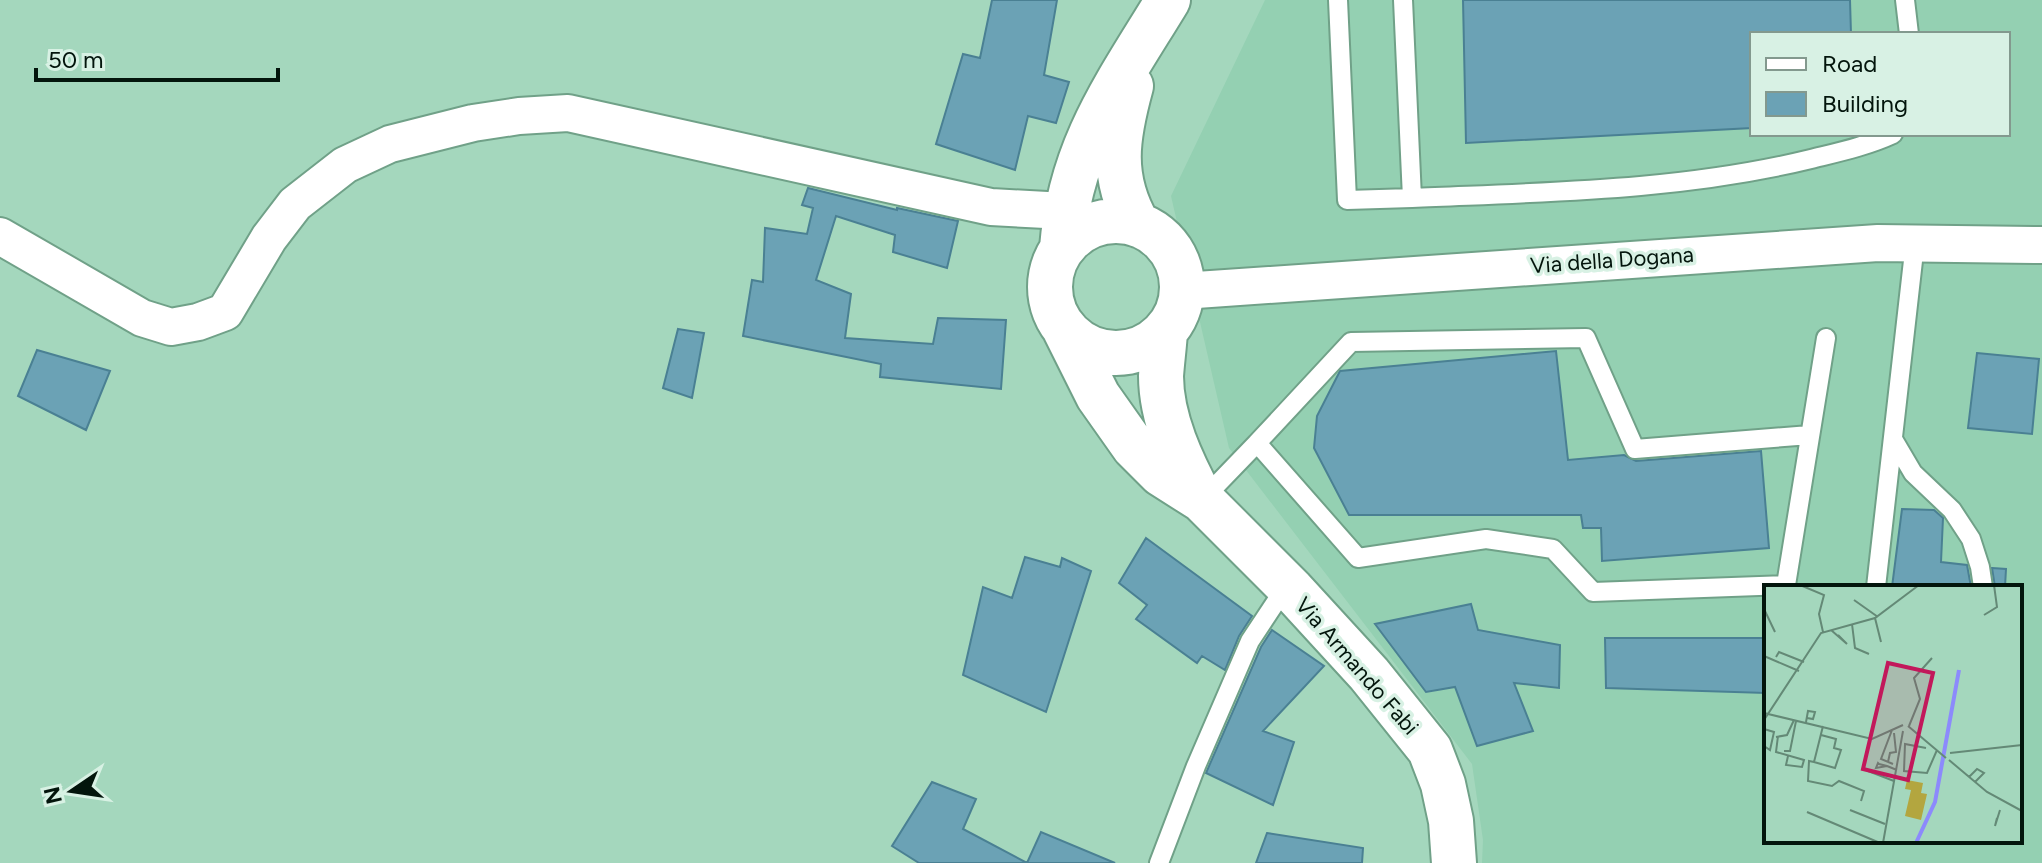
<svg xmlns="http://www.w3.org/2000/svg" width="2042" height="863" font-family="Figtree,sans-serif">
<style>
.built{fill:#94d0b2;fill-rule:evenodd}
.building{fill:#6ba2b5;stroke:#4a8093;stroke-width:2}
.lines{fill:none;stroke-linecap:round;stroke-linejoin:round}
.service-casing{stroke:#70a188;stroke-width:22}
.minor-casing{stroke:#70a188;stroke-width:40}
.tertiary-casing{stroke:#70a188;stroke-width:48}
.service{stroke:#fff;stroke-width:18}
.minor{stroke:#fff;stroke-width:36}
.tertiary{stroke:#fff;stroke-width:44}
.labels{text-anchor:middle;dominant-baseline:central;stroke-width:7;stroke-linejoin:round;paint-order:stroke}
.street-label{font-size:22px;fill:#03150c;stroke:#d8f1e4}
.inset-river{fill:none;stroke:#8c8afc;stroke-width:4}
.inset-road{fill:none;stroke:#648976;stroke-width:2}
.view{fill:#c2185b;fill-opacity:0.15;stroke:#c2185b;stroke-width:4}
.inset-edge{fill:none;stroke:#03150c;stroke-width:4}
</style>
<rect width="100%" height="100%" fill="#a4d7bd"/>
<path class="built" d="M1265 0H2042V863H1482L1483 840 1472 764 1229 448 1171 196ZM1752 34H2008V134H1752ZM1766 587H2020V841H1766Z"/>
<path class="building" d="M992 0H1057L1044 75 1069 82 1056 123 1028 116 1015 170 936 144 963 54 980 58Z
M1463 0H1850L1851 34H1752V128L1466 143Z
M808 188 897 210V208L958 221 947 268 893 252 895 235 836 216 816 280 851 294 845 338 933 344 938 318 1006 320 1001 389 880 377 881 364 743 336 752 280 763 282 765 228 807 234 813 208 802 205Z
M678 329 704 333 692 398 663 388Z
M37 350 110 371 86 430 18 396Z
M1556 351 1568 460 1624 455 1636 461 1761 451 1769 548 1602 561 1601 528H1583L1581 515H1349L1314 448 1317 416 1340 371Z
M1977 353 2039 359 2032 434 1968 428Z
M1902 509 1934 510 1943 518 1941 562 1967 565 1971 587H1892Z
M1146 538 1252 616 1239 636 1225 670 1202 656 1197 663 1136 619 1147 605 1119 583Z
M1025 557 1060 567 1062 558 1091 571 1046 712 963 675 983 587 1012 598Z
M1992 568 2006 569 2005 587H1995Z
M1471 604 1478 630 1560 645 1559 688 1514 683 1533 731 1477 746 1455 687 1426 692 1375 624Z
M1272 630 1324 666 1263 731 1294 742 1273 805 1206 773 1261 647Z
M1605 638H1766V693L1606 688Z
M932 782 976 799 963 829 1027 863 1041 832 1115 863H919L892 846Z
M1267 833 1363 848 1362 863H1256Z"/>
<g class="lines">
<defs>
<path id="service" d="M1338 0 1347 200 1412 198
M1403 0 1412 198C1546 192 1680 191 1811 159 1839 152 1867 146 1893 134
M1905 0 1909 34
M1893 439 1913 473 1952 510 1971 539 1980 567 1983 587
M1257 443 1351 342 1586 338 1635 449 1810 435
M1202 500 1257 443 1358 558 1486 539 1553 549 1593 592 1786 585 1826 338
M1876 587 1915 243
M1159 863 1196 766 1250 641 1287 585"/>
<path id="minor" d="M0 236 142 318 171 327 198 322 225 312 269 238 295 204 345 165 390 144 473 123 519 116 568 113 991 207 1065 211
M1182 291 1878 243 2042 245"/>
<path id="tertiary" d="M1131 86C1117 137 1110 177 1138 225
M1050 287a66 66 0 1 1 132 0a66 66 0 1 1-132 0Z
M1062 248C1070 146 1117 84 1168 0
M1065 330 1098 396 1134 447 1161 474 1202 500 1292 590 1369 674 1430 750 1443 784 1451 821 1454 863
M1165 332C1164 347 1162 362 1161 376 1161 419 1182 463 1202 500"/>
</defs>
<use href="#service" class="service-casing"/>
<use href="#minor" class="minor-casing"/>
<use href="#tertiary" class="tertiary-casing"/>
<use href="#service" class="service"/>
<use href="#minor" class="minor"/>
<use href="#tertiary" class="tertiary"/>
</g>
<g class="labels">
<g class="street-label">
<text transform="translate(1612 260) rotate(-4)">Via della Dogana</text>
<text transform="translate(1357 666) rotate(49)">Via Armando Fabi</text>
</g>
</g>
<g transform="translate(1764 585)">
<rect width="258" height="258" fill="#a4d7bd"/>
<path d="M143 195 159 198 157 208 163 209 157 235 141 231 147 205 141 204Z" fill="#b3a63f"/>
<path class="inset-river" d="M152 258 171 217 195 85"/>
<path class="inset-road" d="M36 0 60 10 55 29 59 47M90 15 114 32M0 24 11 47M220 30 233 22 230 0M111 33 117 57M88 39 91 63 105 69M67 45 83 59 74 50M0 71 35 86M12 72 15 67 40 77M0 128 108 154 139 140M0 135 57 48 111 33 155 0M42 137 44 126 51 127 49 134 43 133M144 141 182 173M145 141 156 114 150 93 168 73M0 144 10 147 6 165 0 161M128 145 117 174 129 179M57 150 72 154 70 163 77 165 71 183 50 177 59 141M14 151 12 167 40 175 38 182 22 180 24 171M12 152 23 150 30 135M162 163 141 159 140 186 163 188 173 165M20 166H26L32 136M186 168 258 160M185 175 223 207 258 226M50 177 45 176 44 196 68 201 75 196 100 206 97 216M124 177 126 168 132 167 130 148M123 181 112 183 114 178 115 179 123 181 133 185M104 186 130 196M205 192 213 184 220 188 211 197M86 225 121 239M43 227 116 258M233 233 231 241 236 225M119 258 139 146"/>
<path class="view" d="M124 78 169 88 144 195 99 184Z"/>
<rect width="258" height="258" class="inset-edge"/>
</g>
<rect x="1750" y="32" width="260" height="104" fill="#d8f1e4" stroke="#83998e" stroke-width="2"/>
<rect x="1766" y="58" width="40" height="12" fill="#ffffff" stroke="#83998e" stroke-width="2"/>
<text x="1822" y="72" font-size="24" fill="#03150c">Road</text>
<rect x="1766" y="92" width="40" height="24" fill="#6ba2b5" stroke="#83998e" stroke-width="2"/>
<text x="1822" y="112" font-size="24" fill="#03150c">Building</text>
<g transform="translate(72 791) rotate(257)" stroke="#d8f1e4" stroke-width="6" paint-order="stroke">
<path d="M0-6L14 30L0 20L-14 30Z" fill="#03150c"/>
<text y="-12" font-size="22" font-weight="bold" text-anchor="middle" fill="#03150c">N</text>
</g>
<path d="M36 68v12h242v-12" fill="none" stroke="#03150c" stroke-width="4"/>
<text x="48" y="68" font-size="24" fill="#03150c" stroke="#d8f1e4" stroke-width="6" paint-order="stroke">50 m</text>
</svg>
